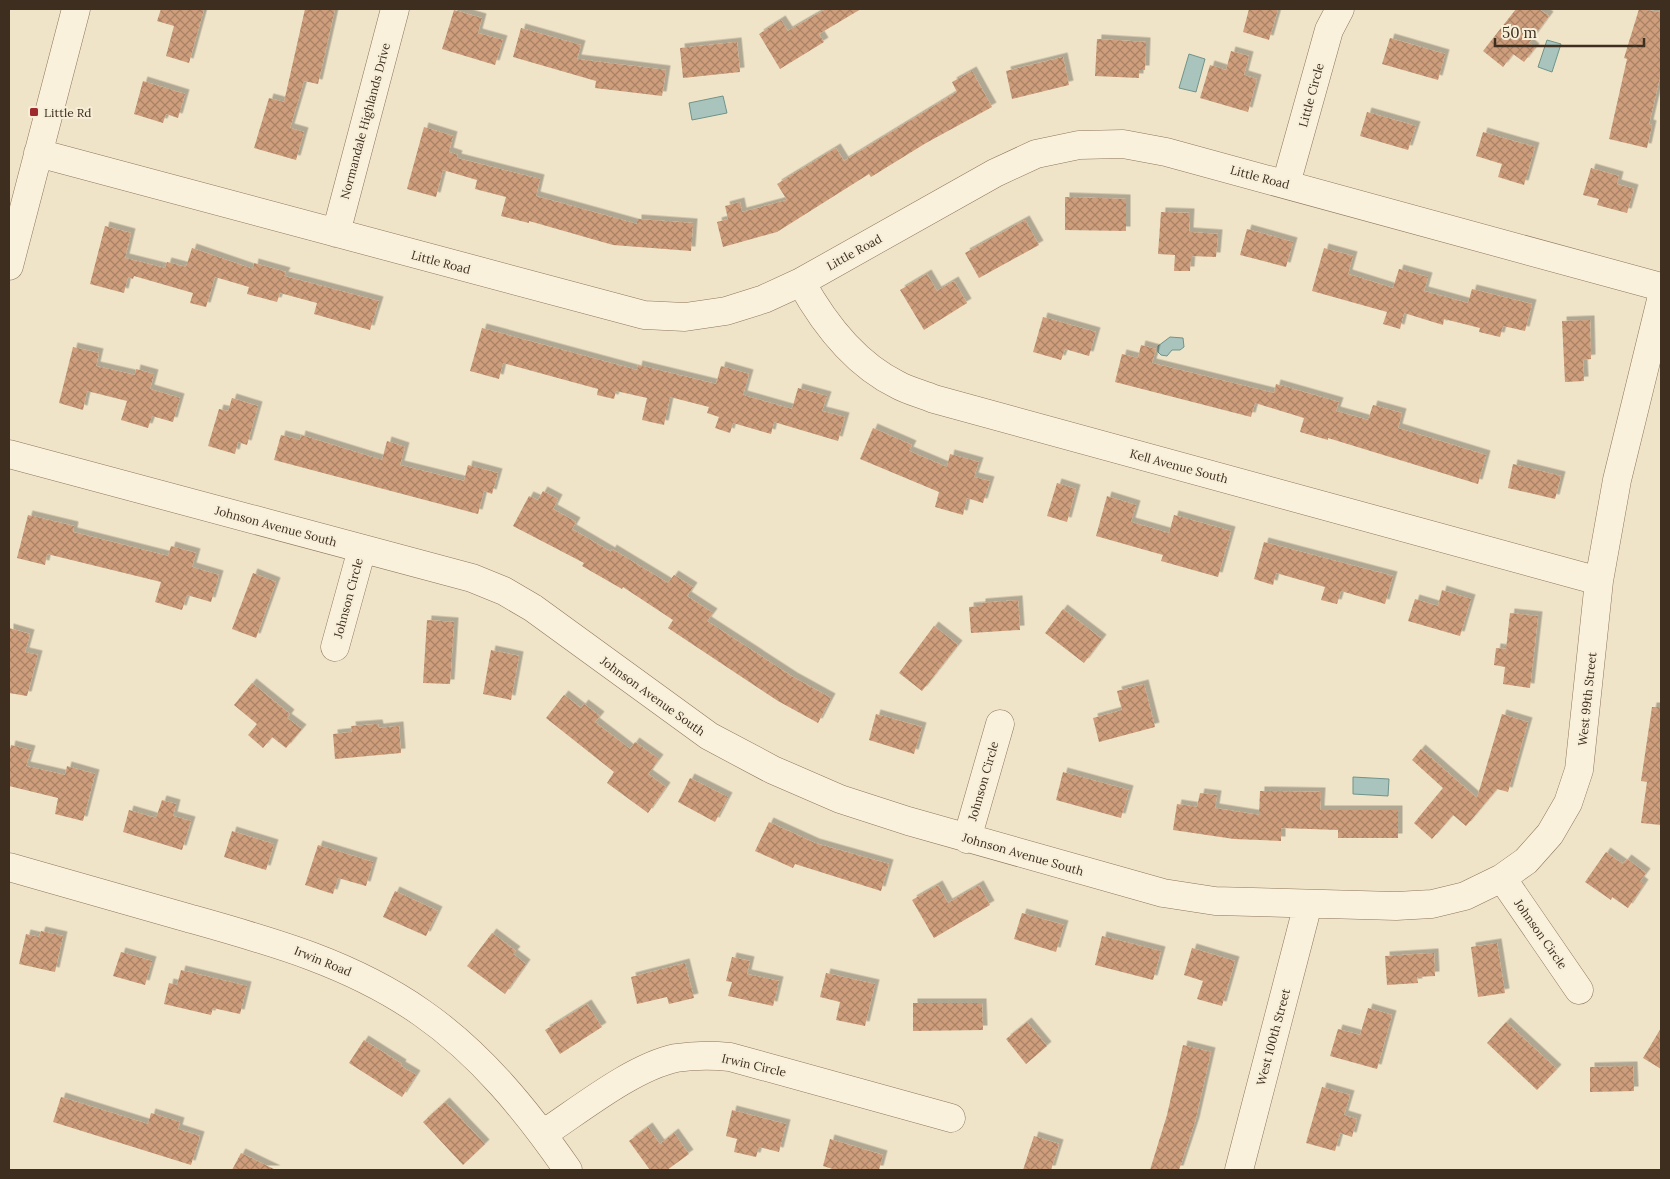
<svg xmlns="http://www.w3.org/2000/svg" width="1670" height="1179" font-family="Lora,serif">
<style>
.water{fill:#a9c4bc;stroke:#6f938a}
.building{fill:url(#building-cross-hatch);filter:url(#shadow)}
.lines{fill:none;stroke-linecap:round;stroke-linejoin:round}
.minor-casing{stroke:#8d765c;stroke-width:29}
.minor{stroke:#faf1dc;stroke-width:28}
.poi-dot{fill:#9e2a2b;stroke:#f7eed8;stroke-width:2}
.labels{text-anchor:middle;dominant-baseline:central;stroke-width:4;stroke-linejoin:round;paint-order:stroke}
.street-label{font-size:12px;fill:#3d2e20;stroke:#f7eed8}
.poi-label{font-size:12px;fill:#3d2e20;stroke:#f7eed8;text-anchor:start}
</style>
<defs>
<pattern id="building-cross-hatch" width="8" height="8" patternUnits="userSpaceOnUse" patternTransform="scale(1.25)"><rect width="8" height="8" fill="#cf9f7d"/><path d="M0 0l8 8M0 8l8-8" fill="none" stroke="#a98266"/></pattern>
<filter id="shadow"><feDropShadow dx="4.5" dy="-4.5" stdDeviation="0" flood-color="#0004"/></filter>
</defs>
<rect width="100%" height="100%" fill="#f0e4c8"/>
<path class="water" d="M1547 40 1561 44 1552 72 1538 67Z
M1189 54 1205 59 1196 92 1179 88Z
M723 96 727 113 692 120 689 103Z
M1170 337 1183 338 1184 347 1180 350H1172L1167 356 1161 355 1158 352V346Z
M1353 777 1389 779 1388 796 1353 794Z"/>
<path class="building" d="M161 9H204L189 63 166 56 174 26 157 21Z
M305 9H335L318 84 304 81 290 128 304 132 296 160 254 148 269 98 284 102Z
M826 9H861L819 34 824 42 780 69 759 34 781 20 788 31Z
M1249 9H1278L1269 40 1243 32Z
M1516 9H1539L1549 16 1529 43 1535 48 1524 62 1513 54 1503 67 1483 51Z
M1639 9 1661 12V73L1649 124 1652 125 1647 148 1609 139 1627 59 1624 58Z
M454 10 482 18 478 33 503 40 495 65 442 49Z
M521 28 581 45 577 59 666 70 662 96 595 88 596 81 513 57Z
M1390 38 1445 54 1438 80 1382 64Z
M1097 39 1146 42 1145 70H1139V78L1095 76Z
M737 42 740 72 683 78 680 48Z
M1231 51 1249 56 1244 75 1257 79 1248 112 1200 98 1210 65 1226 70Z
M1063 57 1069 85 1012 99 1006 71Z
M972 71 992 107 926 143 871 177 869 174 777 232 723 247 717 222 728 219 725 206 740 202 742 212 787 200 777 184 836 148 844 161 957 92 952 82Z
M143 81 185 94 178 118 166 114 163 123 134 114Z
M1367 112 1416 126 1408 150 1360 136Z
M424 127 453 136 449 152 458 155 457 158 540 179 536 196 637 224V219L693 223 691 251 613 245 529 221V223L501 216 506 197 475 189 477 180 443 170 436 197 407 189Z
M1483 132 1535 147 1524 185 1498 177 1502 164 1476 156Z
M1591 168 1619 176 1617 184 1634 189 1627 213 1597 205 1599 199 1583 195Z
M1065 197 1126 199V231L1065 230Z
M1161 212 1190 213 1189 232 1218 234 1216 257 1191 256 1190 271H1174L1175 255 1158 254Z
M1025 220 1039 245 979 278 965 253Z
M105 226 131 233 125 258 165 268 167 262 186 267 192 248 253 269 254 263 286 272 284 276 379 301 370 330 314 314 317 303 280 293 277 302 247 294 249 287 215 277 206 307 190 303 193 293 134 276 133 279 128 277 124 293 90 284Z
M1247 229 1293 242 1286 267 1240 255Z
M1324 248 1353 256 1348 274 1393 288 1399 269 1428 277 1424 291 1468 303 1472 289 1532 304 1525 331 1503 326 1500 337 1479 332 1480 328 1444 319 1443 325 1404 313 1400 329 1383 324 1387 312 1312 291Z
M927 274 937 291 954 281 967 303 924 330 900 290Z
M1043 317 1096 332 1089 356 1065 349 1061 360 1033 352Z
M1590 320 1591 359 1583 360 1584 381 1565 382 1562 321Z
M482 328 637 370 638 365 716 384 721 366 749 374 743 395 792 409 798 388 827 396 822 411 845 417 838 441 774 422 771 434 733 423 730 433 715 428 719 417 707 413 709 407 670 397 664 425 642 420 647 398 616 391 614 399 597 395 598 389 503 363 499 379 470 371Z
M1141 345 1156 349 1152 363 1274 393 1276 384 1339 402 1336 411 1368 420 1373 405 1402 413 1398 428 1486 455 1478 484 1328 438V440L1300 432 1304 418 1255 403 1251 417 1115 382 1122 354 1138 358Z
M73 347 99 353 96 366 135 375 136 369 154 374 150 389 180 398 173 422 152 416 148 428 121 420 127 401 87 391 83 410 59 403Z
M232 398 258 406 247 445 238 442 235 454 208 446 219 409 228 411Z
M873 428 912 445 909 451 947 467 950 454 979 462 974 477 990 481 983 503 967 498 963 515 935 507 939 492 860 459Z
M281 435 300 440 301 435 382 460 387 441 405 447 400 465 464 481 468 465 498 473 492 494 484 491 478 514 274 460Z
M1513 464 1561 476 1555 499 1508 488Z
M1057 483 1076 489 1067 522 1047 516Z
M543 491 558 499 553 509 576 522 572 529 611 552 612 549 668 583 674 575 693 587 687 596 713 613 707 621 793 677 831 698 818 723 778 701 668 628 673 620 623 587 622 589 582 566 584 563 513 526 529 496 538 500Z
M1107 496 1136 505 1131 522 1169 533 1174 515 1231 531 1218 577 1161 561 1163 555 1096 536Z
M28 515 74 526 73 532 168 556 171 546 196 553 192 567 219 575 211 602 187 595 182 610 155 602 161 582 47 554 45 565 17 558Z
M1264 542 1393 576 1385 604 1341 591 1337 604 1321 600 1325 587 1276 573 1273 585 1254 579Z
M253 573 276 582 256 638 232 629Z
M1442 590 1471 599 1460 636 1408 621 1415 599 1438 606Z
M1018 600 1020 630 971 633 969 607 981 606V603Z
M1063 609 1102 639 1084 663 1045 633Z
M1510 613 1538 616 1530 688 1503 684 1505 667 1494 665 1496 648 1506 649Z
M427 620 454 622 450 684 423 683Z
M934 626 958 645 922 691 899 673Z
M9 628 30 634 25 652 38 655 27 696 9 693Z
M491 650 519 656 511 700 483 694Z
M252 683 290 714 287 718 302 729 286 748 272 737 263 748 248 735 257 724 234 705Z
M1144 684 1155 727 1099 742 1093 718 1122 710 1117 691Z
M564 695 581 708 584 704 600 716 595 722 630 749 635 742 659 759 648 774 666 787 648 813 607 783 614 772 546 718Z
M1652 707H1661V825L1641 823 1647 782 1641 781Z
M876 714 922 727 914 754 869 740Z
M1502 714 1528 722 1508 792 1497 789 1466 826 1453 815 1432 839 1414 823 1443 788 1412 760 1421 749 1477 798Z
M378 724 379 728 399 726 401 753 335 759 333 734 352 732 351 726Z
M11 745 31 750 26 766 65 775 67 766 95 774 83 821 55 814 58 798 9 786V754Z
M1063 772 1129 790 1121 818 1056 800Z
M690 778 728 797 715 822 678 802Z
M1260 791 1321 792 1320 810H1398V838H1338V830L1281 828V841L1234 839 1173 830 1177 804 1197 807 1200 793 1217 795 1215 808 1259 815Z
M162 800 176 804 173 816 191 821 182 850 123 832 129 810 156 818Z
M769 822 815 843 889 864 881 891 795 864 793 868 755 851Z
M232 831 274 844 266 870 224 857Z
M318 845 373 862 366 886 338 878 333 894 305 885Z
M1606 852 1623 864 1627 859 1646 873 1640 881 1644 884 1628 908 1612 897 1611 900 1585 882Z
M938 885 948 903 979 885 990 905 934 938 912 900Z
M395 891 438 911 426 936 383 917Z
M1022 913 1064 925 1056 952 1014 939Z
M41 931 63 936 55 972 19 964 26 934 39 937Z
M492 933 516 951 513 954 526 964 505 994 467 966Z
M1102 936 1161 951 1153 980 1095 965Z
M1497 943 1505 993 1478 997 1471 947Z
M1192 948 1235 961 1222 1006 1197 999 1203 981 1184 975Z
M121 952 152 961 145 985 113 976Z
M1434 953 1435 976 1417 977 1418 983 1387 985 1385 956Z
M732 957 750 961 747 974 779 981 773 1006 728 996 732 982 726 981Z
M685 963 694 998 669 1004 667 997 637 1004 631 977Z
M181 970 247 986 240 1014 213 1008 211 1015 164 1004 169 983 177 985Z
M826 973 875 984 865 1026 836 1020 840 1002 820 997Z
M913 1003H982L983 1030 913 1031Z
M587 1004 602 1027 560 1054 545 1030Z
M1368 1008 1392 1015 1377 1069 1330 1056 1338 1029 1360 1035Z
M1027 1022 1047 1046 1026 1064 1006 1039Z
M1506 1022 1557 1069 1537 1090 1487 1043Z
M1661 1028V1069L1643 1058Z
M364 1040 402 1064 401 1066 416 1075 402 1097 349 1063Z
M1183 1045 1211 1052 1195 1122 1179 1170H1150L1167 1115Z
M1633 1066 1634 1091 1590 1092V1067Z
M1322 1087 1350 1095 1344 1115 1357 1119 1352 1137 1340 1133 1335 1151 1306 1143Z
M61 1097 148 1124 151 1113 180 1122 178 1129 200 1136 191 1165 53 1122Z
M445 1102 485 1144 463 1165 423 1122Z
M732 1110 786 1124 779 1152 759 1147 756 1157 734 1152 737 1139 726 1136Z
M648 1127 660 1144 674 1133 689 1154 667 1170H650L629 1141Z
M1034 1136 1059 1144 1051 1170H1023Z
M830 1139 883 1155 879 1170H836L823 1166Z
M241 1153 276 1170H232Z"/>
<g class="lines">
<defs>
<path id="minor" d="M38 153 644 315 685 317 726 311 764 299 801 282 995 173 1036 154 1079 145 1123 144 1166 152 1661 287
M1286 184 1329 30 1340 9
M336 233 395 9
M9 266 76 9
M801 282C823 322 855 364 898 385 909 391 922 394 934 399L1599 581
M9 454 472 578 504 591 533 608 709 736 773 770 840 799 908 821 1163 893 1215 901 1396 906 1432 904 1465 896 1502 878 1526 861 1550 834 1568 803 1579 770 1599 581 1617 480 1661 300
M335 647 362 549
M967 839 1000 724
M9 867C68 884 128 901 188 918 270 941 351 963 422 1013 481 1054 527 1111 568 1170
M1502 878 1579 990
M543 1134C581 1109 633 1067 676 1058 695 1055 712 1055 730 1057L951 1118
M1239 1170 1308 904"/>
</defs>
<use href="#minor" class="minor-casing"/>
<use href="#minor" class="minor"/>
</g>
<rect class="poi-dot" x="29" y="107" width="10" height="10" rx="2.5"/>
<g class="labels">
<g class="street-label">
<text transform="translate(1311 95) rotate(-75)">Little Circle</text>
<text transform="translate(365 121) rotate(-75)">Normandale Highlands Drive</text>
<text transform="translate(1260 177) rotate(15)">Little Road</text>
<text transform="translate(854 252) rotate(-29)">Little Road</text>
<text transform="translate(441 262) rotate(15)">Little Road</text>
<text transform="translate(1179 466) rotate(15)">Kell Avenue South</text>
<text transform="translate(276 526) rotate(15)">Johnson Avenue South</text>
<text transform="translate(348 598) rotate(-75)">Johnson Circle</text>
<text transform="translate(653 696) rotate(36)">Johnson Avenue South</text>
<text transform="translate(1587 699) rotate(-84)">West 99th Street</text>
<text transform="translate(983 781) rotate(-74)">Johnson Circle</text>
<text transform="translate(1023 854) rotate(16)">Johnson Avenue South</text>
<text transform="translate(1541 934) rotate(55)">Johnson Circle</text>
<text transform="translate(323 961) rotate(22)">Irwin Road</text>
<text transform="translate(1273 1037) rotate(-75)">West 100th Street</text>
<text transform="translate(754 1065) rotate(13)">Irwin Circle</text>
</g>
<g class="poi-label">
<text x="44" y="112">Little Rd</text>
</g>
</g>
<rect width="1670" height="1179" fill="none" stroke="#3d2e20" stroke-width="20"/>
<path d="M1495 38v8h149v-8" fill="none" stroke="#3d2e20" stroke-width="2.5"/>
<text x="1502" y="38" font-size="15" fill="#3d2e20" stroke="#f7eed8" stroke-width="4" paint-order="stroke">50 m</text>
</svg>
